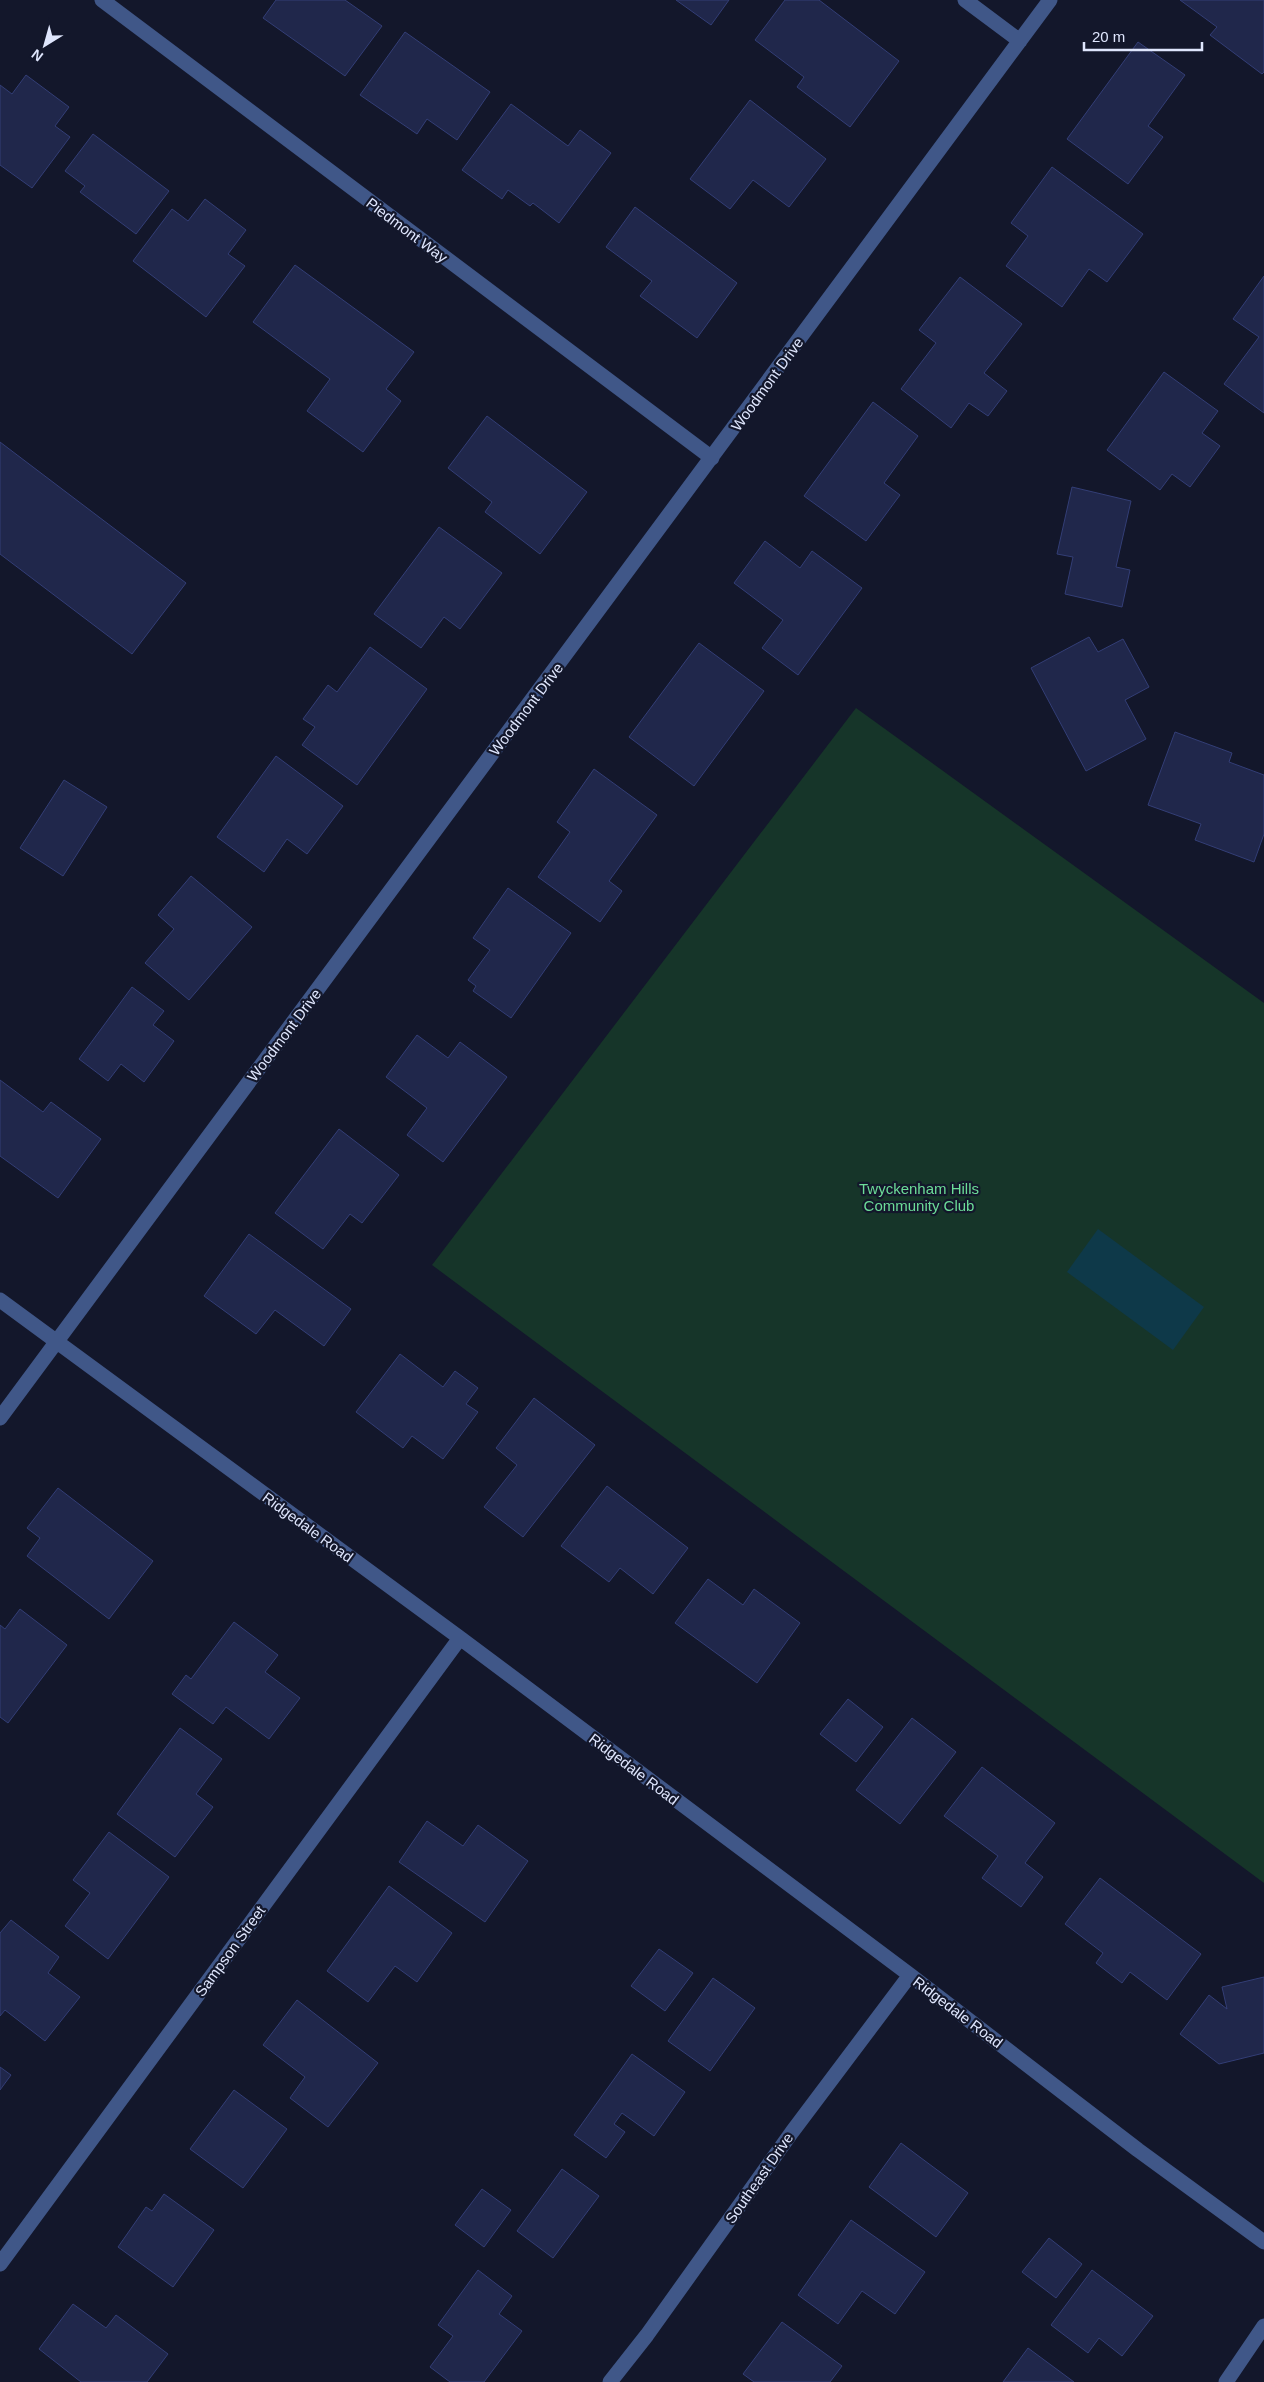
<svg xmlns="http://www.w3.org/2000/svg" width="1264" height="2382" font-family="Arial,sans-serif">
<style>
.green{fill:#163529}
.water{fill:#0e3949}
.building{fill:#20274b;stroke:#333e76}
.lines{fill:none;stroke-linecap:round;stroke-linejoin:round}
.minor{stroke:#405788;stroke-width:15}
.labels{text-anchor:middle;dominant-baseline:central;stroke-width:4.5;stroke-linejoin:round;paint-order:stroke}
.street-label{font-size:15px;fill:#dfe6fd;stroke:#13172b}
.park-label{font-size:15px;fill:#6cdc98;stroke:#13172b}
</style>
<rect width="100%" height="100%" fill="#13172b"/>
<path class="green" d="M856 708 1264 1003V1883L432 1265Z"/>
<path class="water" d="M1098 1229 1204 1307 1173 1350 1067 1272Z"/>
<path class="building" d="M276 0H345L382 26 345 76 263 18Z
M676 0H729L711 25Z
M785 0H819L899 61 850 127 797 87 804 77 755 40Z
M1180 0H1264V72L1262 74 1210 35 1217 27Z
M405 32 490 92 457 140 427 119 417 134 360 95Z
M1138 42 1185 75 1148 126 1163 137 1128 184 1067 139Z
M26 75 69 107 55 126 70 137 32 188 0 165V85L12 94Z
M750 100 826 159 789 207 753 180 730 209 690 179Z
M511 104 568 146 580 130 611 153 559 223 533 203 530 206 508 190 502 199 462 170Z
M93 134 169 191 136 234 80 192 85 186 65 171Z
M1052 167 1143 234 1107 282 1089 269 1062 307 1006 266 1028 236 1011 223Z
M205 199 246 230 228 254 245 266 206 317 133 261 172 209 188 221Z
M635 207 737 283 697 338 640 296 652 281 606 247Z
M295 265 414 352 386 389 401 401 363 452 307 411 330 379 253 322Z
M1264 276V413L1224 384 1259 337 1233 319Z
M960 277 1022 324 984 373 1007 391 988 416 969 403 951 428 901 389 936 343 919 330Z
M1164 372 1218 411 1202 433 1220 446 1190 487 1172 474 1160 490 1107 450Z
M873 402 918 436 884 483 900 495 866 541 804 496Z
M487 416 587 492 540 554 485 512 492 502 448 468Z
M0 442 186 583 132 654 0 554Z
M1072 487 1131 501 1116 567 1130 570 1122 607 1065 594 1073 557 1057 554Z
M439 527 502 573 460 629 444 617 421 648 374 614Z
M765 541 800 568 812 551 862 588 798 675 762 648 783 620 734 583Z
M1089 637 1098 652 1123 639 1149 687 1125 700 1146 739 1086 771 1031 668Z
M699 643 764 691 694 786 629 737Z
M370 647 427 689 357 785 302 745 315 727 303 719 328 685 337 692Z
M1175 732 1232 753 1229 762 1264 775V834L1254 862 1195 840 1201 824 1148 805Z
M276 756 343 806 307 854 287 839 264 872 217 837Z
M594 769 657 815 609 881 622 891 600 922 538 877 570 832 557 822Z
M64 780 107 807 63 876 20 848Z
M191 876 252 927 189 1000 145 963 174 929 158 915Z
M508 888 571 933 511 1018 473 991 476 986 468 980 490 950 473 938Z
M132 987 164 1011 153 1025 174 1041 144 1082 121 1064 108 1081 79 1059Z
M417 1035 448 1058 460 1042 507 1077 443 1162 407 1135 427 1108 386 1077Z
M0 1080 43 1112 51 1102 101 1139 58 1198 0 1156Z
M339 1129 399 1175 362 1223 350 1214 323 1249 275 1213Z
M249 1234 351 1309 324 1346 275 1310 256 1334 204 1296Z
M400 1354 443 1387 455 1371 478 1388 466 1404 478 1412 443 1459 412 1436 403 1448 356 1412Z
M534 1398 595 1445 523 1537 484 1507 517 1465 496 1448Z
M607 1486 688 1548 653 1594 620 1568 609 1582 561 1546Z
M58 1488 153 1561 109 1619 27 1556 40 1538 27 1528Z
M708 1579 743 1605 754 1589 800 1623 757 1683 675 1623Z
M20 1609 67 1645 8 1723 0 1717V1625L5 1629Z
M234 1622 278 1655 265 1672 300 1698 269 1739 226 1707 213 1724 172 1694 186 1675 191 1679Z
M848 1699 883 1727 856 1762 820 1734Z
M912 1718 956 1752 900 1824 856 1790Z
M180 1728 222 1759 196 1794 213 1807 175 1857 117 1814Z
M982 1767 1055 1823 1025 1863 1043 1877 1021 1907 982 1878 998 1856 944 1816Z
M427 1821 463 1846 478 1825 528 1861 485 1922 399 1862Z
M109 1832 169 1877 108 1959 65 1926 90 1893 73 1880Z
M1100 1878 1201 1954 1167 2000 1130 1972 1122 1983 1096 1963 1103 1953 1065 1924Z
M389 1886 452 1933 417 1982 395 1966 368 2002 327 1971Z
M11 1920 59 1957 48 1973 80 1997 45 2041 5 2010 0 2016V1933Z
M659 1949 693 1973 665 2011 631 1986Z
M1264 1977V2053L1219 2064 1180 2034 1209 1995 1227 2009 1222 1987Z
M713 1978 755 2008 710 2071 668 2041Z
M297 2000 378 2063 328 2127 290 2098 305 2077 263 2045Z
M632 2054 685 2092 654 2136 622 2113 614 2124 625 2132 606 2158 574 2135Z
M0 2067 11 2075 0 2090Z
M234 2090 287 2129 243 2188 190 2149Z
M901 2143 968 2193 936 2237 869 2187Z
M562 2169 599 2196 553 2258 517 2231Z
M482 2189 511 2210 484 2247 455 2225Z
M164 2194 214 2230 173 2287 118 2247 146 2207 152 2211Z
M851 2220 925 2272 895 2314 862 2291 838 2324 798 2295Z
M1049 2238 1082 2264 1056 2298 1022 2272Z
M478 2270 512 2296 499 2314 522 2331 484 2382H450L430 2367 453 2336 438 2325Z
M1092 2270 1153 2316 1122 2356 1099 2338 1088 2353 1051 2325Z
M73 2304 106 2328 116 2315 168 2354 147 2382H81L39 2349Z
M782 2322 842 2366 830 2382H754L743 2374Z
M1028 2348 1074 2382H1003Z"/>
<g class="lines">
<path class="minor" d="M102 0 712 458
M965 0 1020 41
M0 1300 460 1638 910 1975 1138 2150 1264 2242
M0 1418 1050 0
M0 2264 460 1638
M610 2382 647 2335 792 2132 910 1975
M1226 2382 1264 2326"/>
</g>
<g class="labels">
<g class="street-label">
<text transform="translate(407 230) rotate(37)">Piedmont Way</text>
<text transform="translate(767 384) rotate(-54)">Woodmont Drive</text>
<text transform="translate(526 709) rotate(-53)">Woodmont Drive</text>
<text transform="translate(284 1035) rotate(-53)">Woodmont Drive</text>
<text transform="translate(308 1527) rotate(36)">Ridgedale Road</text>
<text transform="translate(634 1769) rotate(37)">Ridgedale Road</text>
<text transform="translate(230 1951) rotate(-54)">Sampson Street</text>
<text transform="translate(958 2012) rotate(37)">Ridgedale Road</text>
<text transform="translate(759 2178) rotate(-55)">Southeast Drive</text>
</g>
<g class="park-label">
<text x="919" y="1188">Twyckenham Hills<tspan x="919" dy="17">Community Club</tspan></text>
</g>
</g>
<g transform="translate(45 45) rotate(217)" stroke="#13172b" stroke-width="4" paint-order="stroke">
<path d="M0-4L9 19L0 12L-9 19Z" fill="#dfe6fd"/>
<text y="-8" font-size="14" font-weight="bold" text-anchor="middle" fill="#dfe6fd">N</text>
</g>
<path d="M1084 42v8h118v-8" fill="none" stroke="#dfe6fd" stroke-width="2.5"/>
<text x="1092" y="42" font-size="15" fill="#dfe6fd" stroke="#13172b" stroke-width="4" paint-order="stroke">20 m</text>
</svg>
